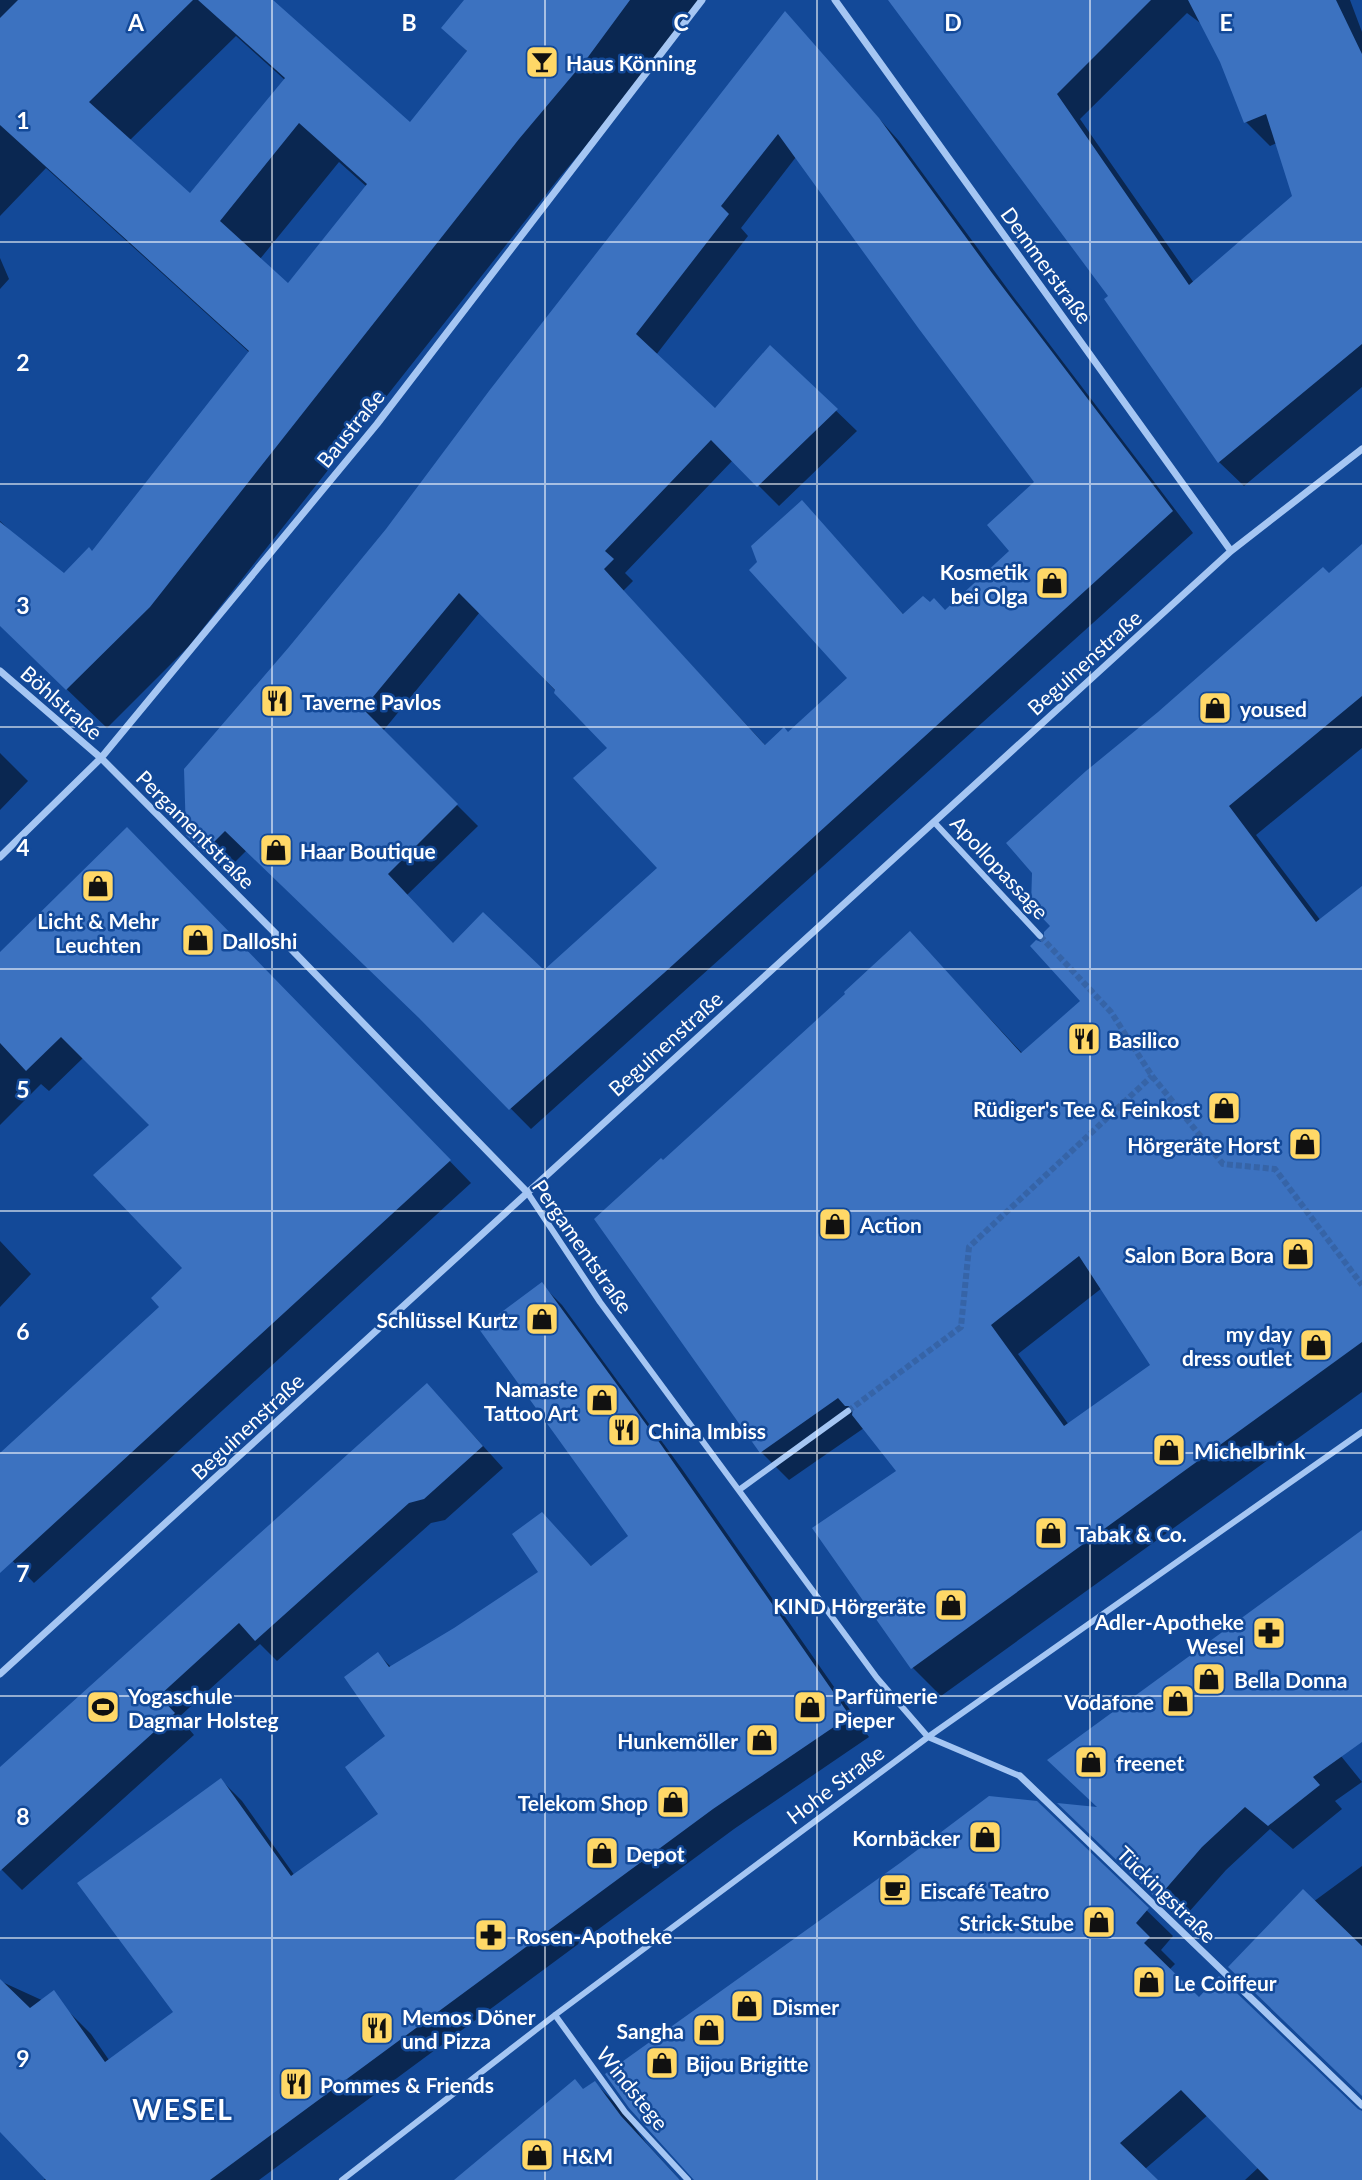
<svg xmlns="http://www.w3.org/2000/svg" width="1362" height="2180" font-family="Lato,sans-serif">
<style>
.shadow{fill:#0007;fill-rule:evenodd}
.building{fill:#3c72c0;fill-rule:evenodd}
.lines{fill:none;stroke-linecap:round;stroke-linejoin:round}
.pedestrian-tunnel{stroke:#3664a7;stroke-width:6;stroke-dasharray:6 3;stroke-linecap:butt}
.pedestrian{stroke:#a5c6f3;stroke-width:6}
.minor{stroke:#a5c6f3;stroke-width:7}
.grid{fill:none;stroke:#fff;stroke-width:2;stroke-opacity:0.55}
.labels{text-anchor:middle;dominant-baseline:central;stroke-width:5;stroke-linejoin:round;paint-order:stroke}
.poi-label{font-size:21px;font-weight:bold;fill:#fff;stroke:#134998;text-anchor:start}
.street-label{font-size:21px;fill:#fff;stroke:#134998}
.district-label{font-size:28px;font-weight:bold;letter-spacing:2px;fill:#fff;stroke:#134998}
.grid-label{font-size:23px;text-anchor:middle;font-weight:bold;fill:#fff;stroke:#134998;stroke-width:5;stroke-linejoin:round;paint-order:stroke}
</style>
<rect width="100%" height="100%" fill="#134998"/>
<path class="shadow" d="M0 0H270L410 125 468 52 443 28 466 0H699L627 97 559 178 189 646 107 728 0 625V521L36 556 64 575 93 553 250 353 46 168 0 216ZM236 36 285 80 190 196 129 141ZM339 162 367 187 289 285 260 259Z
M890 0H1350L1362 32V387L1244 486 1219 462 1106 300 1110 296ZM1187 13 1203 25 1222 61 1246 122 1270 146 1277 143 1294 196 1194 283 1080 119Z
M785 13 899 141 1012 295 1193 533 531 1129 435 1032 247 850 225 872 188 834 291 649 387 530ZM796 157 1037 482 1011 551 945 612 904 615 802 502 760 563 850 679 788 734 766 746 623 591 633 581 625 573 733 460 779 506 857 431 770 347 716 410 656 355 748 236 741 228ZM480 612 610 748 660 868 544 973 454 945 407 895 478 826 383 731Z
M0 258 9 279 0 289Z
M1362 546V748L1256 835 1321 921 1362 889V1392L941 1696 913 1668 898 1472 864 1428 789 1480 761 1452 663 1163 848 994 910 933 1023 1054 1083 1001 1041 944 1046 941 1329 575ZM1102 1288 1152 1365 1069 1425 1018 1354Z
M0 753 28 781 0 810Z
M149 851 471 1183 34 1583 0 1548V1456L162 1307 185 1268 151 1125 84 1057 49 1091 41 1084 0 1125V955Z
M0 1241 31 1274 0 1307Z
M541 1284 562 1305 682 1469 869 1737 734 1829 259 2180H44L46 2177 0 2130V1981L70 2013 91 2034 109 2060 175 2012 221 1780 242 1801 295 1876 381 1815 388 1737 378 1654 392 1668 455 1630 540 1572 542 1514 592 1567 630 1537Z
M447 1406 503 1468 445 1520 431 1523 277 1661 260 1644 179 1717 194 1735 22 1890 0 1868V1770Z
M1362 1531V1685L1307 1714 1362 1782 1335 1801 1342 1809 1293 1849 1270 1829 1226 1870 1181 1921 1083 1826Z
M1036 1803 1173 1936 1161 1950 1175 1964 1169 1970 1199 2000 1362 2113V2180H1245L1259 2167 1208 2115 1145 2169 1155 2180H695Z
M1362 1866V2095L1313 1902Z
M595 2083 621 2109 647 2144 680 2180H456Z"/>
<path class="building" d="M18 0H193L89 102 190 193 285 78 198 0H273L410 122 467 51 441 28 464 0H630L588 57 519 139 150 607 66 690 0 626V522L64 573 89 547 92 551 249 351 0 125V18ZM299 123 367 184 288 283 220 221Z
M888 0H1151L1057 94 1189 285 1292 196 1266 114 1244 123 1220 62 1188 0H1336L1362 54V344L1218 463 1104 299 1108 296Z
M785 11 879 118 992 273 1173 511 664 973 509 1110 419 1018 225 831 204 852 186 835 184 769 289 647 386 529 489 391ZM778 134 919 329 1034 482 987 525 1009 551 945 610 934 598 930 602 923 596 903 614 802 500 751 546 757 562 749 570 847 678 788 732 784 727 765 745 604 569 614 559 605 551 711 440 757 487 838 409 770 345 715 408 636 334 729 214 721 206ZM459 593 555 690 554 693 607 748 573 778 657 868 544 970 483 912 453 943 388 874 458 804 363 709Z
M1362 544V696L1229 806 1316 922 1362 886V1342L911 1669 812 1528 896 1471 852 1415 853 1408 850 1406H845L838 1398 760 1453 594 1219 661 1158 663 1160 845 994 844 992 910 931 1021 1053 1080 1001 1030 946 1036 940 1041 942 1044 940V932L1050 926 1031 906 1032 873 1006 843 1086 771 1158 712 1323 567 1329 573ZM1079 1256 1150 1365 1064 1426 991 1325Z
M127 827 451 1160 0 1573V1453L159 1307 151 1298 182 1268 93 1175 149 1125 61 1037 26 1071 0 1043V952Z
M542 1282 662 1446 850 1716 713 1809 210 2180H46L0 2132V1979L30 2008 54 1990 105 2062 173 2012 77 1883 221 1778 291 1876 378 1814 345 1767 385 1736 344 1677 378 1652 389 1667 454 1628 538 1572 512 1534 542 1512 591 1566 628 1536 479 1329Z
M427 1383 483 1446 424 1499 409 1503 255 1641 239 1623 159 1696 175 1713 0 1871V1767Z
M1362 1530V1742L1313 1777 1320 1785 1268 1826 1245 1807 1202 1847 1157 1899 1057 1803 1097 1807 1047 1760Z
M989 1796 1037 1801 1149 1908 1136 1923 1150 1937 1144 1943 1199 1997 1219 1976 1358 2109 1362 2111V2180H1269L1181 2090 1120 2143 1158 2180H694L629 2108 605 2074 900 1863Z
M1303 1889 1362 1946V2096L1228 1967Z
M575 2079 583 2089 595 2081 621 2116 680 2180H454Z"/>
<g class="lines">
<path class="pedestrian-tunnel" d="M1040 936 1111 1012 1152 1076 1223 1164 1275 1169 1362 1285
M848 1411 961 1327 969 1247 1152 1076"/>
<path class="pedestrian" d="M934 822 1040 936
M527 1192 600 1302 877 1678 928 1737 1020 1776
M739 1490 848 1411
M555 2015 625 2112 688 2180
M342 2180 555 2015 928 1737 1362 1432"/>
<path class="minor" d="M835 0 1231 551
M0 671 101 758 293 951 527 1192
M0 857 101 758 377 424 702 0
M0 1674 1231 551 1362 449
M1020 1776 1362 2105"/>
</g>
<path class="grid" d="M272 0V2180M545 0V2180M817 0V2180M1090 0V2180M0 242H1362M0 484H1362M0 727H1362M0 969H1362M0 1211H1362M0 1453H1362M0 1696H1362M0 1938H1362"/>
<defs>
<symbol id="bar-square" viewBox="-11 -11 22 22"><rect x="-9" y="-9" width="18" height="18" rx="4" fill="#ffd867" stroke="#134998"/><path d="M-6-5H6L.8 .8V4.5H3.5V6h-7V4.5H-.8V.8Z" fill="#111"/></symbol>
<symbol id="shop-square" viewBox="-11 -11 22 22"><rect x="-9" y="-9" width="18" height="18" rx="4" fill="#ffd867" stroke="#134998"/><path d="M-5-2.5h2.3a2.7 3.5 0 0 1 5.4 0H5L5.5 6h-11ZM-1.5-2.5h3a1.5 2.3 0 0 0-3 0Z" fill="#111"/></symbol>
<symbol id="restaurant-square" viewBox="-11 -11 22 22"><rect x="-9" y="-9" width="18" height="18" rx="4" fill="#ffd867" stroke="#134998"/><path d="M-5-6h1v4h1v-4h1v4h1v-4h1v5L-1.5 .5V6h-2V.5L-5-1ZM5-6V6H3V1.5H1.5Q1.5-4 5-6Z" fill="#111"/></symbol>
<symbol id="pharmacy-square" viewBox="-11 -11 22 22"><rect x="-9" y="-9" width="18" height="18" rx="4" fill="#ffd867" stroke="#134998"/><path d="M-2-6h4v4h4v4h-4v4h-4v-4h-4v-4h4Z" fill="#111"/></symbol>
<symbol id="stadium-square" viewBox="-11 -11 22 22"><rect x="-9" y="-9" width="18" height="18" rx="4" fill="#ffd867" stroke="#134998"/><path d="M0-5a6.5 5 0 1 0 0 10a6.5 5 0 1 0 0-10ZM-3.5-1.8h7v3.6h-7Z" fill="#111"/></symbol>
<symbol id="cafe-square" viewBox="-11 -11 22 22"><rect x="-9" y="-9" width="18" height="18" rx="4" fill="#ffd867" stroke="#134998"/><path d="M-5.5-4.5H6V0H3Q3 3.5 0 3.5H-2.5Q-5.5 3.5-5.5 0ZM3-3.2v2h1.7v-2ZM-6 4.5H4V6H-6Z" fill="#111"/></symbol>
</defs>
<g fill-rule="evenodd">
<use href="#bar-square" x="523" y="43" width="38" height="38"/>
<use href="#shop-square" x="1033" y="564" width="38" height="38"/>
<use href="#restaurant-square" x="258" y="682" width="38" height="38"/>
<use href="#shop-square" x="1196" y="689" width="38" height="38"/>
<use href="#shop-square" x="257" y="831" width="38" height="38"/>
<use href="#shop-square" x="79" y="867" width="38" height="38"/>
<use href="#shop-square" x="179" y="921" width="38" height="38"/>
<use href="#restaurant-square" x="1065" y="1020" width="38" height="38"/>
<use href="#shop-square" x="1205" y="1089" width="38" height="38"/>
<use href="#shop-square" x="1286" y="1125" width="38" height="38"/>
<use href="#shop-square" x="816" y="1205" width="38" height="38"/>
<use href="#shop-square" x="1279" y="1235" width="38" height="38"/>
<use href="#shop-square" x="523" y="1300" width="38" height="38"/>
<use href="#shop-square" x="1297" y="1326" width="38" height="38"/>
<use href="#shop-square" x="583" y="1381" width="38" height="38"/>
<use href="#restaurant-square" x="605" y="1411" width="38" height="38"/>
<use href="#shop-square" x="1150" y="1431" width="38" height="38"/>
<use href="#shop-square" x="1032" y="1514" width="38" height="38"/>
<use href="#shop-square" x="932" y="1586" width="38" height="38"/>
<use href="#pharmacy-square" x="1250" y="1614" width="38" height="38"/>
<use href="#shop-square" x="1190" y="1660" width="38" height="38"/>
<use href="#shop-square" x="1159" y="1682" width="38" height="38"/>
<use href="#stadium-square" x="84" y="1688" width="38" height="38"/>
<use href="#shop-square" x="791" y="1688" width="38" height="38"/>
<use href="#shop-square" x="743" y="1721" width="38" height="38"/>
<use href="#shop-square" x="1072" y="1743" width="38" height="38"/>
<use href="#shop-square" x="654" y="1783" width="38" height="38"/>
<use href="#shop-square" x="966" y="1818" width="38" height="38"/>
<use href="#shop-square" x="583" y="1834" width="38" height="38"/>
<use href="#cafe-square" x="876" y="1871" width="38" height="38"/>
<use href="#shop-square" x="1080" y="1903" width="38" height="38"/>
<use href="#pharmacy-square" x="472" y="1916" width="38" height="38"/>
<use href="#shop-square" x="1130" y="1963" width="38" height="38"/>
<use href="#shop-square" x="728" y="1987" width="38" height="38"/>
<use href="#restaurant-square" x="358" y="2009" width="38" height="38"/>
<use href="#shop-square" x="690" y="2011" width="38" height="38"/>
<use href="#shop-square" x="643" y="2044" width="38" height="38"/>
<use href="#restaurant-square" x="277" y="2065" width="38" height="38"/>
<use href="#shop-square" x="518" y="2136" width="38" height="38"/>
</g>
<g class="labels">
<g class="poi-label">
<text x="566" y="62">Haus Könning</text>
<text x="1028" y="571" text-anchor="end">Kosmetik<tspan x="1028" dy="24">bei Olga</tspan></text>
<text x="302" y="701">Taverne Pavlos</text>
<text x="1240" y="708">yoused</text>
<text x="300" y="850">Haar Boutique</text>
<text x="98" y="920" text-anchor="middle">Licht &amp; Mehr<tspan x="98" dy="24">Leuchten</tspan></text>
<text x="222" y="940">Dalloshi</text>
<text x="1108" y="1039">Basilico</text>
<text x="1200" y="1108" text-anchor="end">Rüdiger's Tee &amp; Feinkost</text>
<text x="1280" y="1144" text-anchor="end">Hörgeräte Horst</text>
<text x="860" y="1224">Action</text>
<text x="1274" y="1254" text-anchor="end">Salon Bora Bora</text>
<text x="518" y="1319" text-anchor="end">Schlüssel Kurtz</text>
<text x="1292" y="1333" text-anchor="end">my day<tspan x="1292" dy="24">dress outlet</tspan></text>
<text x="578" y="1388" text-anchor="end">Namaste<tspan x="578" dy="24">Tattoo Art</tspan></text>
<text x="648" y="1430">China Imbiss</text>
<text x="1194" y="1450">Michelbrink</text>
<text x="1076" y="1533">Tabak &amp; Co.</text>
<text x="926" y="1605" text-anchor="end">KIND Hörgeräte</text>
<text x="1244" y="1621" text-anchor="end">Adler-Apotheke<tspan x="1244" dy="24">Wesel</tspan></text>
<text x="1234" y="1679">Bella Donna</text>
<text x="128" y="1695">Yogaschule<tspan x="128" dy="24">Dagmar Holsteg</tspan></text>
<text x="834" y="1695">Parfümerie<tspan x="834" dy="24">Pieper</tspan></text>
<text x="1154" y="1701" text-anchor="end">Vodafone</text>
<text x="738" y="1740" text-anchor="end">Hunkemöller</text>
<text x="1116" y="1762">freenet</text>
<text x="648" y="1802" text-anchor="end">Telekom Shop</text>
<text x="960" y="1837" text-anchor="end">Kornbäcker</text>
<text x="626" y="1853">Depot</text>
<text x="920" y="1890">Eiscafé Teatro</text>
<text x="1074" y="1922" text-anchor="end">Strick-Stube</text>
<text x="516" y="1935">Rosen-Apotheke</text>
<text x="1174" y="1982">Le Coiffeur</text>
<text x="772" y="2006">Dismer</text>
<text x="402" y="2016">Memos Döner<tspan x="402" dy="24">und Pizza</tspan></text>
<text x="684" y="2030" text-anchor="end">Sangha</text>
<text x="686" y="2063">Bijou Brigitte</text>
<text x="320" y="2084">Pommes &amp; Friends</text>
<text x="562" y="2155">H&amp;M</text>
</g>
<g class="street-label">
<text transform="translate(1047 265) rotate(54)">Demmerstraße</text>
<text transform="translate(350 428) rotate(-51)">Baustraße</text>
<text transform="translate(1084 662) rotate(-42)">Beguinenstraße</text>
<text transform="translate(62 702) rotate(41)">Böhlstraße</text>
<text transform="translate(196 829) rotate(45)">Pergamentstraße</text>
<text transform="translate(1000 867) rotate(47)">Apollopassage</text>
<text transform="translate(665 1043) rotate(-42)">Beguinenstraße</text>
<text transform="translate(583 1246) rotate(55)">Pergamentstraße</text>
<text transform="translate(247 1426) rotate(-43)">Beguinenstraße</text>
<text transform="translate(835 1784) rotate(-37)">Hohe Straße</text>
<text transform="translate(1167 1894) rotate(44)">Tückingstraße</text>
<text transform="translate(633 2088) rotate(51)">Windstege</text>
</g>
<g class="district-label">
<text x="183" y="2109">WESEL</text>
</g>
</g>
<g class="grid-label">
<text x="136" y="31">A</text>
<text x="409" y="31">B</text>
<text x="681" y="31">C</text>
<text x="953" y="31">D</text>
<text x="1226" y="31">E</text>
<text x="23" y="129">1</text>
<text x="23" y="371">2</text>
<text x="23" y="614">3</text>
<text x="23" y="856">4</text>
<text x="23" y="1098">5</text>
<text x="23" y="1340">6</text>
<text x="23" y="1582">7</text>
<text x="23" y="1825">8</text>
<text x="23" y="2067">9</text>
</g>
</svg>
